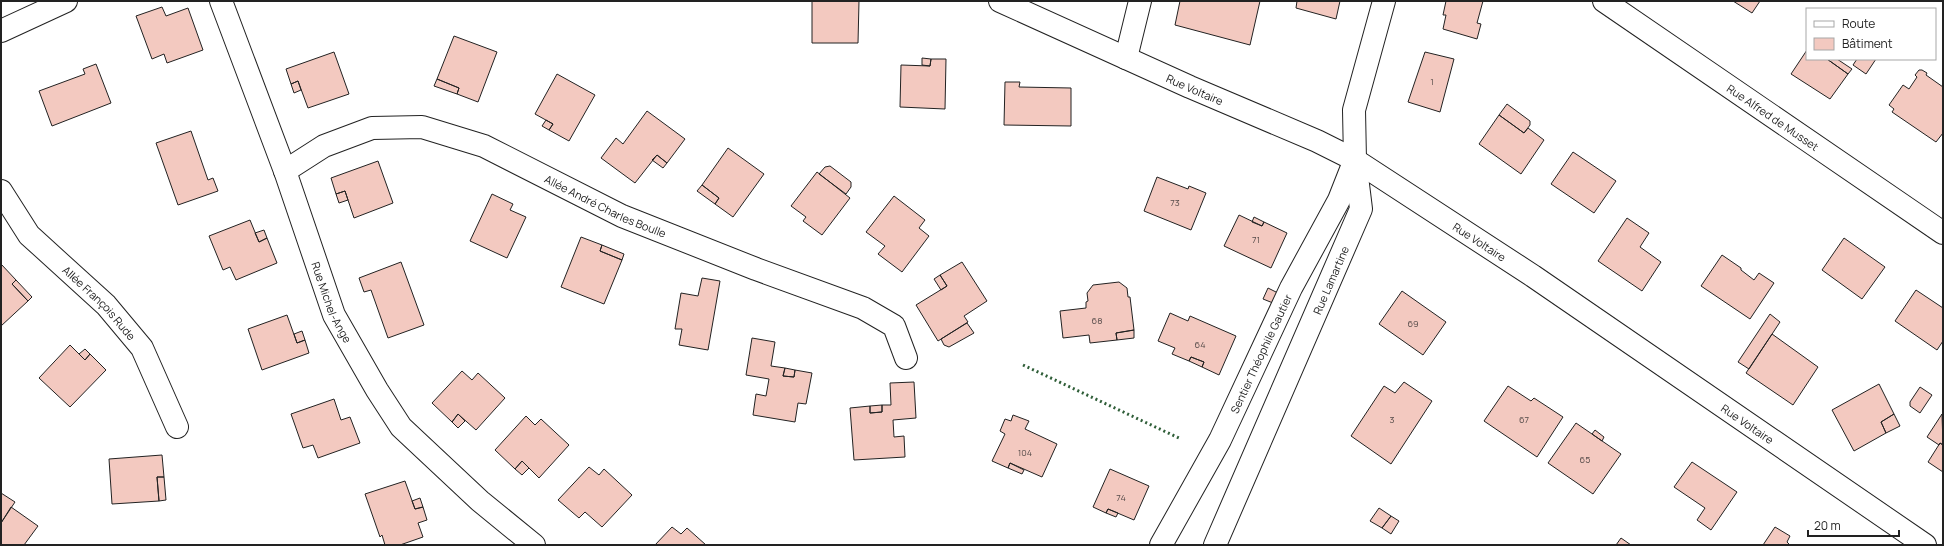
<svg xmlns="http://www.w3.org/2000/svg" width="1944" height="546" font-family="Manrope,sans-serif">
<style>
.building{fill:#f3c9c0;stroke:#222}
.lines{fill:none;stroke-linecap:round;stroke-linejoin:round}
.street-casing{stroke:#222;stroke-width:24}
.street{stroke:#fff;stroke-width:22}
.hedge{stroke:#2f5e38;stroke-width:3;stroke-dasharray:2 3;stroke-linecap:butt}
.labels{text-anchor:middle;dominant-baseline:central;stroke-width:3;stroke-linejoin:round;paint-order:stroke}
.number-label{font-size:9px;fill:#564c4a}
.street-label{font-size:11px;fill:#222;stroke:#fff}
</style>
<rect width="100%" height="100%" fill="#fff"/>
<path class="building" d="M812 1H859L858 43H812Z
M1180 1H1260L1250 45 1175 25Z
M1297 1H1340L1336 19 1296 8Z
M1446 1H1483L1477 23 1481 24 1477 39 1443 29 1446 15H1443Z
M1733 1H1760L1752 13Z
M162 7 166 16 188 8 203 50 167 63 164 54 152 59 136 16Z
M454 36 497 52 478 102 457 94 459 88 437 79Z
M1807 50V59H1827L1848 74 1830 99 1791 74Z
M334 52 349 94 308 108 298 81 291 84 286 69Z
M1425 52 1454 59 1440 112 1408 102Z
M922 58 931 59 930 66 922 65Z
M931 59H946L945 109 900 107 901 65 930 66Z
M1827 59H1837L1852 69 1848 74Z
M1857 59H1876L1866 74 1853 65Z
M96 64 111 103 52 126 39 91 85 74 83 69Z
M1919 70H1922L1927 73 1926 75 1943 87V133L1936 142 1892 112 1894 109 1889 105 1903 85 1909 89 1917 77 1915 75Z
M557 74 595 95 569 141 549 130 553 124 535 114Z
M437 79 459 88 457 94 434 86Z
M298 81 301 90 294 93 291 84Z
M1005 82H1020L1019 87 1071 88V126L1004 125Z
M1507 104 1530 121V125L1524 133 1499 115Z
M647 111 685 139 667 163 657 155 635 183 601 158 616 138 623 144Z
M1499 115 1524 133 1528 128 1544 140 1521 174 1479 144Z
M546 120 553 124 549 130 542 126Z
M191 131 208 180 213 178 218 191 178 205 156 143Z
M728 148 764 174 733 217 715 204 719 198 702 185Z
M1573 152 1616 181 1594 213 1551 184Z
M657 155 667 163 663 168 652 160Z
M378 161 393 203 354 218 345 191 336 194 331 178Z
M830 166 851 182V187L846 194 819 174 825 167Z
M817 172 850 198 822 235 803 221 806 217 791 206Z
M1157 177 1188 189 1189 186 1206 193 1191 230 1144 211Z
M702 185 719 198 715 204 697 191Z
M345 191 348 200 339 203 336 194Z
M492 194 513 204 510 210 526 217 507 258 470 241Z
M894 196 925 220 919 228 929 236 902 272 878 254 885 246 866 232Z
M1239 215 1262 226 1264 222 1287 233 1271 268 1224 246Z
M1254 217 1264 222 1262 226 1252 222Z
M1627 218 1649 233 1640 247 1661 262 1642 291 1598 261Z
M250 220 259 242 267 238 277 263 236 280 230 267 223 270 209 236Z
M264 230 267 238 259 242 255 233Z
M581 237 602 245 600 251 622 260 604 304 561 287Z
M1844 238 1885 267 1862 299 1822 270Z
M602 245 624 254 622 260 600 251Z
M1722 255 1741 268V270L1754 280 1759 273 1774 283 1750 319 1701 286Z
M401 262 424 325 388 338 371 290 364 292 359 278Z
M962 262 987 301 964 316 968 322 938 341 916 305 947 286 940 275Z
M1 264 16 280 12 284 28 301 1 326Z
M940 275 947 286 941 290 934 279Z
M702 278 720 281 708 350 679 345 682 329H675L681 293 698 296Z
M16 280 32 297 28 301 12 284Z
M1119 282 1127 288 1128 297H1130L1134 330 1116 333 1117 340 1090 343 1089 335 1063 338 1060 311 1086 308V302L1088 301 1087 293 1093 285Z
M1268 288 1278 293 1273 303 1263 299Z
M1916 290 1943 308V341L1937 350 1895 321Z
M1402 291 1446 322 1423 355 1379 324Z
M1170 313 1188 321 1190 316 1236 336 1219 375 1202 367 1204 362 1191 357 1189 361 1172 354 1175 348 1158 341Z
M1770 314 1780 322 1749 369 1738 362Z
M287 315 297 343 305 340 309 353 262 370 248 329Z
M967 323 974 333 949 347 944 345 941 339Z
M1134 330V338L1117 340 1116 333Z
M302 331 305 340 297 343 294 334Z
M1772 334 1818 367 1793 405 1746 373Z
M752 338 775 342 771 366 785 368 783 376 794 377 795 370 812 373 806 404 798 403 795 422 753 415 756 394 766 396 769 379 746 375Z
M70 345 85 360 90 354 106 370 70 407 39 378Z
M85 349 90 354 85 360 79 354Z
M1191 357 1204 362 1202 367 1189 361Z
M785 368 795 370 794 377 783 376Z
M462 371 472 380 478 373 505 398 476 430 458 414 452 422 432 403Z
M914 382 916 418 893 420 894 437 904 436 905 457 854 460 850 408 870 406V413L882 412V405H891L890 383Z
M1404 382 1432 401 1391 464 1351 436 1384 386 1395 393Z
M1879 384 1894 414 1881 422 1886 433 1854 451 1832 410Z
M1508 386 1531 401 1534 398 1563 417 1537 457 1484 421Z
M1920 387 1932 395 1920 413 1910 406V402Z
M334 399 341 420 350 417 360 443 318 458 313 445 303 448 291 414Z
M882 405V412L870 413V406Z
M458 414 465 421 458 428 452 422Z
M1894 414 1900 426 1886 433 1881 422Z
M1942 414 1943 445 1940 443 1939 445 1927 437Z
M1013 415 1029 421 1025 429 1057 444 1042 477 1010 463 1008 468 992 461 1005 434 1000 431 1005 419 1011 421Z
M526 416 535 425 541 419 569 445 539 478 522 461 515 469 495 450Z
M1576 423 1621 454 1593 494 1548 463Z
M1595 430 1604 437 1602 441 1592 434Z
M1940 443 1943 445V472L1928 462Z
M162 455 164 477H157L159 501 112 504 109 459Z
M522 461 529 468 522 475 515 469Z
M1692 462 1737 492 1711 530 1697 520 1705 508 1674 487Z
M1010 463 1024 470 1022 474 1008 468Z
M589 467 599 475 604 469 632 495 602 527 585 512 579 518 558 500Z
M1110 469 1149 486 1134 520 1108 509 1106 513 1093 507Z
M157 477H164L166 500 159 501Z
M405 481 415 509 423 507 427 520 418 523 423 537 400 545H385L382 535 380 537 365 494Z
M1 493 15 502 1 523Z
M420 498 423 507 415 509 412 501Z
M11 507 38 526 24 545H1V523Z
M1379 508 1391 516 1382 528 1370 521Z
M1108 509 1118 513 1116 517 1106 513Z
M1391 516 1399 521 1391 534 1382 528Z
M672 527 681 534 687 528 706 545H655Z
M1775 527 1790 536 1787 542 1790 545H1763Z
M1621 538 1631 545H1616Z"/>
<g class="lines">
<defs>
<g id="street">
<path id="s1" d="M221 1 285 171 334 315 377 390 401 427 480 501 534 545"/>
<path id="s2" d="M1000 1 1190 87 1317 141 1355 160 1533 276 1925 545"/>
<path id="s3" d="M1604 1 1943 233"/>
<path d="M1 31 66 1"/>
<path d="M1126 58 1140 1"/>
<path id="s4" d="M285 171 324 146 372 128 422 127 484 146 622 216 756 269 863 308 894 326 906 358"/>
<path id="s5" d="M1 191 29 235 106 305 142 348 177 427"/>
<path id="s6" d="M1161 545 1220 440 1291 288 1339 200 1354 162"/>
<path id="s7" d="M1215 545 1361 209 1355 160 1354 110 1384 1"/>
</g>
</defs>
<use href="#street" class="street-casing"/>
<use href="#street" class="street"/>
<path class="hedge" d="M1023 365 1181 439"/>
</g>
<g class="labels">
<g class="number-label">
<text x="1432" y="81">1</text>
<text x="1175" y="202">73</text>
<text x="1256" y="239">71</text>
<text x="1097" y="320">68</text>
<text x="1413" y="323">69</text>
<text x="1200" y="344">64</text>
<text x="1392" y="419">3</text>
<text x="1524" y="419">67</text>
<text x="1025" y="452">104</text>
<text x="1585" y="459">65</text>
<text x="1121" y="497">74</text>
</g>
<g class="street-label">
<text stroke="none"><textPath href="#s2" startOffset="214">Rue Voltaire</textPath></text>
<text stroke="none"><textPath href="#s3" startOffset="205">Rue Alfred de Musset</textPath></text>
<text stroke="none"><textPath href="#s4" startOffset="348">Allée André Charles Boulle</textPath></text>
<text stroke="none"><textPath href="#s2" startOffset="538">Rue Voltaire</textPath></text>
<text stroke="none"><textPath href="#s7" startOffset="289">Rue Lamartine</textPath></text>
<text stroke="none"><textPath href="#s1" startOffset="321">Rue Michel-Ange</textPath></text>
<text stroke="none"><textPath href="#s5" startOffset="150">Allée François Rude</textPath></text>
<text stroke="none"><textPath href="#s6" startOffset="216">Sentier Théophile Gautier</textPath></text>
<text stroke="none"><textPath href="#s2" startOffset="862">Rue Voltaire</textPath></text>
</g>
</g>
<rect width="1944" height="546" fill="none" stroke="#222222" stroke-width="4"/>
<rect x="1806" y="8" width="130" height="52" fill="#ffffff" stroke="#a7a7a7"/>
<rect x="1814" y="21" width="20" height="6" fill="#ffffff" stroke="#a7a7a7"/>
<text x="1842" y="28" font-size="12" fill="#222222">Route</text>
<rect x="1814" y="38" width="20" height="12" fill="#f3c9c0" stroke="#a7a7a7"/>
<text x="1842" y="48" font-size="12" fill="#222222">Bâtiment</text>
<path d="M1808 530v6h91v-6" fill="none" stroke="#222222" stroke-width="2"/>
<text x="1814" y="530" font-size="12" fill="#222222" stroke="#ffffff" stroke-width="3" paint-order="stroke">20 m</text>
</svg>
